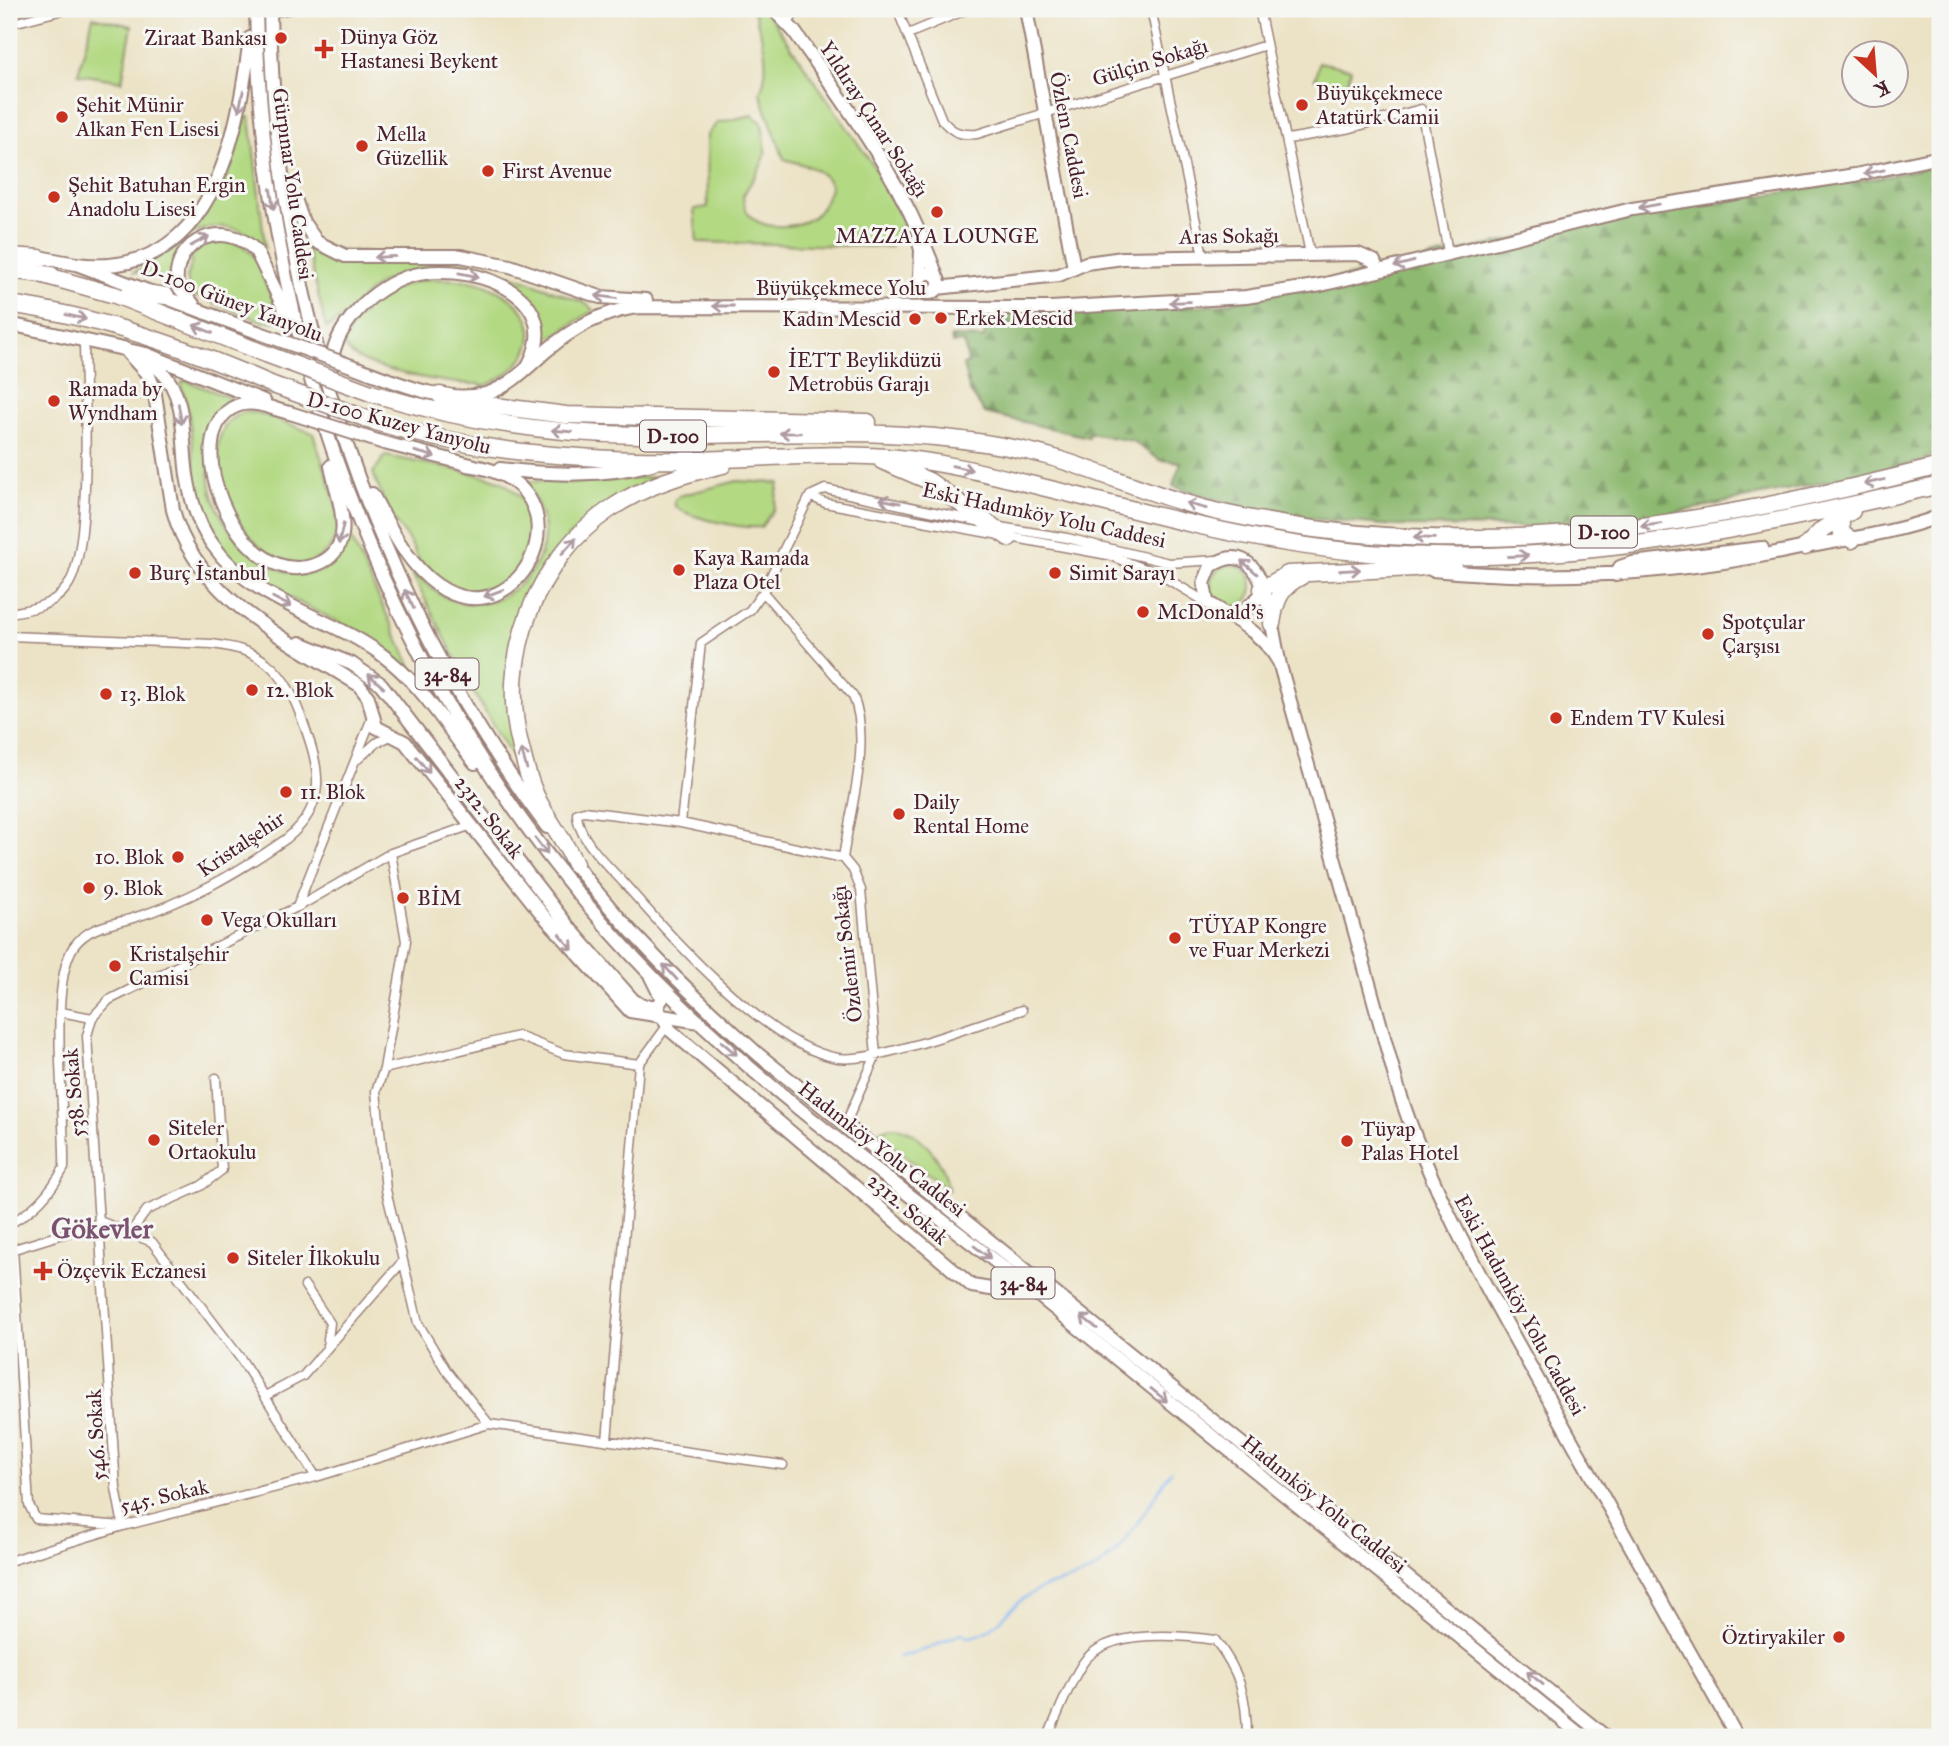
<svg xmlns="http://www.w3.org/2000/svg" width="1949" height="1746" font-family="'IM FELL Great Primer',serif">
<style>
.grass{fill:#b3d983;stroke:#7e7c57;stroke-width:2}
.forest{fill:url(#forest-firs);stroke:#6c6c4e;stroke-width:2}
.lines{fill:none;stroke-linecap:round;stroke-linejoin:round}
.stream{stroke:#86b8f3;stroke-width:2.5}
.street-casing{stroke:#9b8178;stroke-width:11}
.secondary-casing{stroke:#9b8178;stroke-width:16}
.primary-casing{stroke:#9b8178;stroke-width:16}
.highway-casing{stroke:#9b8178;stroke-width:19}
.street{stroke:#fff;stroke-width:8}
.secondary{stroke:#fff;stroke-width:12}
.primary{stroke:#fff;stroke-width:12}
.highway{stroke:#fff;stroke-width:16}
.primary-bridge-casing{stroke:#9b8178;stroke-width:16;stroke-linecap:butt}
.highway-bridge-casing{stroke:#9b8178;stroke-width:19;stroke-linecap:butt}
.primary-bridge{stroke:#fff;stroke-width:12}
.highway-bridge{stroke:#fff;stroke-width:16}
.oneway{stroke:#ae9aa0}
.poi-dot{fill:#c8321e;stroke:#f6f6f2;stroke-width:2.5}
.labels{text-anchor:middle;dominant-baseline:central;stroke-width:6;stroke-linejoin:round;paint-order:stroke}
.shield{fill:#f6f6f2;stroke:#7e6067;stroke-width:2}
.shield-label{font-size:19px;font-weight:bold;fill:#4a1f2b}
.poi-label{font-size:21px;fill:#4a1f2b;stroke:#f6f6f2;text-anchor:start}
.street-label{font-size:21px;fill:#4a1f2b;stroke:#f6f6f2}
.district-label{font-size:28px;font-weight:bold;fill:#7b5270;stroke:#f6f6f2}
</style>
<defs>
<pattern id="forest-firs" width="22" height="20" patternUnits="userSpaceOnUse" patternTransform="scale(1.75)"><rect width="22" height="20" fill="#8eb971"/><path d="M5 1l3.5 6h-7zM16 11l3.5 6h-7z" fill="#76965d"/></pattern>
</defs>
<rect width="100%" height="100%" fill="#f6f6f2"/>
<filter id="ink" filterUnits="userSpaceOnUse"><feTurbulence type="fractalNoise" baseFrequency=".0143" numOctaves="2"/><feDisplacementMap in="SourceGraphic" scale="14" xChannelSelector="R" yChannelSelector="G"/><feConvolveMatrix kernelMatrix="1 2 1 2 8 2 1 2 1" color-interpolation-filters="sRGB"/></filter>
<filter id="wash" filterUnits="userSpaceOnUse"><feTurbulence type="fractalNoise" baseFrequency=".00686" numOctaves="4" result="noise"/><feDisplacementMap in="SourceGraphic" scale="28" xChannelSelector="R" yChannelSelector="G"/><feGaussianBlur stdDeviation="1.57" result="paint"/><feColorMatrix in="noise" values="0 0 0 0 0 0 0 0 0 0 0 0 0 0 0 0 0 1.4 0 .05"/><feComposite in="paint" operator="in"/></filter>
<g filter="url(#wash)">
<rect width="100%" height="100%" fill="#ece3c6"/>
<path class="grass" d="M753 9H765L877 171 905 225 895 230 898 238 890 242 891 247 697 242 694 209 708 207 707 135 717 123 752 115 761 122C772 163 761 163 743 196 744 204 745 211 751 217 768 232 805 228 819 211 825 204 828 194 831 185 821 167 803 165 784 159L760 93C772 65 762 36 753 9Z
M93 17 132 26 122 81 78 74Z
M1319 62 1351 69 1347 86 1315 79Z
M246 117H250L265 247C242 225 220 221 190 234 222 195 233 166 246 117Z
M219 239 241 244 255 257 280 318 278 321 264 322 191 294 187 278 192 261 189 260 201 245Z
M183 242 168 279 134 272Z
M313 244 318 248 470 263 517 277 585 303 594 310 546 341C550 319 537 304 522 291 486 261 412 261 375 287 357 300 346 320 326 328L307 247Z
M428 279C448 280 469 278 487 286 552 313 541 363 482 387L480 384C455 385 374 371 354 356 350 354 346 348 342 344 361 307 387 286 428 279Z
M184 380 228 397 229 403C216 417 215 428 212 446 208 469 208 488 218 509 240 561 322 610 350 536L414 673C399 662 383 648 367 638 309 601 227 585 203 511 190 470 196 426 181 385Z
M244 412 258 413 313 433C320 457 337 498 338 521 339 535 332 549 320 557 260 600 173 439 244 412Z
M385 456C405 460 492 475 504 483 576 530 495 636 425 568 418 561 416 554 413 548 408 537 398 527 392 517 384 503 379 488 373 473Z
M655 477 569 536 543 568 522 609 516 630 519 763 515 762 468 683 409 568C423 582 439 597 458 602 504 613 552 568 543 522 541 508 532 494 526 481L573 483Z
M737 481 779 483 774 509 761 527C744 529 687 518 675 506L674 501 679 496Z
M1210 586a21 21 0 1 1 42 0a21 21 0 1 1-42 0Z
M891 1127C920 1127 945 1163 949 1190L875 1132Z"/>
<path class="forest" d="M1940 165V454L1926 458V461L1650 518 1563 527 1395 526 1294 517 1254 511 1173 486 1181 462 1160 460 1132 441 1089 433 1088 437 985 413 970 392 963 365 968 363 964 342 952 343 951 337 984 338 987 315 1218 305 1603 220 1883 177Z"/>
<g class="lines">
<path class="stream" d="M899 1657 927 1649 962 1633 967 1637C993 1636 1004 1613 1023 1599 1049 1580 1068 1584 1092 1571 1123 1554 1151 1501 1171 1471"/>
</g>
</g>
<g filter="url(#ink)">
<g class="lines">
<defs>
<path id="street" d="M897 9 942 120C953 133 960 135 977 134L1266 45
M1151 9 1203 255
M1259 9 1310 254
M270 13 292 9
M9 24 67 9
M787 24 798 9
M908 34 968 9
M1288 139 1351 128 1421 109 1448 252
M810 496 763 592 750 610 701 643 681 823 584 811 577 813C577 838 607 865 623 882 668 934 768 1047 838 1058 877 1063 980 1023 1022 1010
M810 496 825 489 977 521
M810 496 825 503 1108 555 1159 574 1206 602
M1000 527 1067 538 1169 563 1217 560
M763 592 853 696C872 741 850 810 843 858
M9 613C29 610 53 606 66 588 94 555 84 387 84 339
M9 636 212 644C233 647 250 650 267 663 286 678 295 700 303 722 320 768 329 805 286 839 237 873 187 902 130 919 109 925 88 927 74 946 47 985 66 1117 64 1168 50 1193 34 1211 9 1224
M358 759 376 743 393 735
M681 823 843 858 853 870 861 890 876 1055 845 1125
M391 853 406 941 384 1069 518 1036 564 1054 639 1064
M298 907 391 853 472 825
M61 1012 92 1018
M384 1069 376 1091 386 1190 418 1323 446 1370 489 1424 783 1465
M102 1222 152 1242 241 1359 316 1477 489 1424
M130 1233 147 1210 201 1186 222 1170 216 1078
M13 1249 29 1505 36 1519 123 1526 316 1477
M11 1250 102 1222
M305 1286 330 1323 327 1348
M265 1396 303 1376 403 1261
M607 1441 639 1064 667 1026
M9 1561 123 1526 116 1488 87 1036 92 1018 109 1000 297 907 373 715
M1048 1737C1056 1718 1073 1674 1086 1659 1112 1629 1179 1635 1215 1640 1240 1671 1247 1698 1247 1737"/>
<path id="secondary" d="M773 9 794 31C850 111 905 184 937 277
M1026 9 1074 268
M918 239 921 250 920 276
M919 283a10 10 0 1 1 20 0a10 10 0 1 1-20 0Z
M937 288 1059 275 1086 263 1123 258 1358 254 1374 261 1378 271
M128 353 149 376 154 388 173 510C196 598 288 640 359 685L368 697 376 727 405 742 542 914 630 1011 700 1022
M1230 617 1244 611 1263 593
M300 643 352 664 381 684 567 925 633 1000 642 1006H657
M1279 662C1263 633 1234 619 1207 602L1204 583 1211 566C1225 557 1240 553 1253 568 1269 586 1274 644 1281 669 1320 809 1360 948 1398 1088 1433 1199 1492 1297 1548 1398 1612 1511 1675 1624 1737 1737
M651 977 662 999 657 1006
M659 1011 670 1030 972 1286 997 1290 1013 1276"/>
<path id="primary" d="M256 9C262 378 413 745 679 1003 788 1109 914 1196 1033 1291 1216 1440 1399 1589 1583 1737
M270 9C273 296 374 597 547 827
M295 199 303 222 317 242 345 256H461L510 266 600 297 646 300
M33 256 76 264 257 332
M76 264C212 281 237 140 250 38
M193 304 177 285C172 238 226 219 256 251L290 320
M9 324 146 354 264 401
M123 348C135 355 150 361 160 370 189 397 181 446 188 481 192 504 199 527 213 545 254 603 326 614 381 654 422 684 444 724 475 763
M331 367C332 349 340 332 351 318 365 300 385 285 407 277 461 259 568 290 529 364
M360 369C398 383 444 404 485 394 508 388 528 367 546 351 573 328 600 313 636 307L1050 308 1246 297 1321 285 1632 209 1855 175 1940 157
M290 413C275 410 258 401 243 404 171 420 234 593 315 565 361 549 337 499 331 466
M384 443 475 466
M500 469C551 475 603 477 652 464
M372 494C389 525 407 564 437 585 521 645 599 482 467 465
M1432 570C1557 582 1682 574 1805 547 1851 538 1896 533 1940 516
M1616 575 1620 567 1632 563 1762 548
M570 858C625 931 691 995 759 1055L1606 1737"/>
<path id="highway" d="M9 256 40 258
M9 270 51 275
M40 274 115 295 266 354
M131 291 166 296
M9 304C101 317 187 348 273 385
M371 393C458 420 548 434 639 435 738 437 836 428 935 437 977 441 1020 447 1061 460 1117 478 1170 502 1228 514 1473 567 1701 526 1940 466
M440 395 479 404 566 415 868 422
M376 422C465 449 543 456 635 460 723 463 810 450 898 458 945 462 992 475 1038 486 1121 506 1202 529 1287 543 1511 580 1723 535 1940 485
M882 461 929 481 1009 538
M1840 517 1842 534 1852 540
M1805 547 1823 529 1852 511
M1262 589 1288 574 1414 568 1454 563
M1272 624C1275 602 1280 586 1302 576
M575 864C566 843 554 828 543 809 531 789 525 765 520 744 498 657 536 559 610 509 644 486 683 474 723 465"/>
</defs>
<use href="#street" class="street-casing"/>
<use href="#secondary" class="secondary-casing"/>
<use href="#primary" class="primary-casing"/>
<use href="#highway" class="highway-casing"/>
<use href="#street" class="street"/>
<use href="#secondary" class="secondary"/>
<use href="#primary" class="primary"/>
<use href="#highway" class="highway"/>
<defs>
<path id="primary-bridge" d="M257 332 360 369
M290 413 384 443"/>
<path id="highway-bridge" d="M266 354 371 393
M273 385 376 422"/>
</defs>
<use href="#primary-bridge" class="primary-bridge-casing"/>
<use href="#highway-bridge" class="highway-bridge-casing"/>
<use href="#primary-bridge" class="primary-bridge"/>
<use href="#highway-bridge" class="highway-bridge"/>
</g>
<defs><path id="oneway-shaft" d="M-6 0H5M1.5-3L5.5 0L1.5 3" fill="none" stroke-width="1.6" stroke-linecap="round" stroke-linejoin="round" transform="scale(1.75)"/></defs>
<g class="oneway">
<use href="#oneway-shaft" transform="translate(241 101) rotate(102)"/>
<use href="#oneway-shaft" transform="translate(1874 172) rotate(169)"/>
<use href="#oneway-shaft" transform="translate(272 199) rotate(81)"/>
<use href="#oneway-shaft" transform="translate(1649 206) rotate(170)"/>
<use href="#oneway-shaft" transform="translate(200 241) rotate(-29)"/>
<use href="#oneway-shaft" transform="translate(385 257) rotate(177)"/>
<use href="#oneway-shaft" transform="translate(1404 264) rotate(165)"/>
<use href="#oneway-shaft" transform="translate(469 275) rotate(11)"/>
<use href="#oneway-shaft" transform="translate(606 297) rotate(-173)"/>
<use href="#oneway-shaft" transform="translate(1180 302) rotate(178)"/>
<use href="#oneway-shaft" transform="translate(723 306) rotate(-180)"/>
<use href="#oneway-shaft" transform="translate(76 317) rotate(13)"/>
<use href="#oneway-shaft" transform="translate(203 329) rotate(-158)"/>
<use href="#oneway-shaft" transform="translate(180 414) rotate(81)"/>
<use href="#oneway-shaft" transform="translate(562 431) rotate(-175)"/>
<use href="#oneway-shaft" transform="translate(790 433) rotate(179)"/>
<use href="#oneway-shaft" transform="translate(425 454) rotate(15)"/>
<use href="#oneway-shaft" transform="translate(962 468) rotate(13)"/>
<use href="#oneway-shaft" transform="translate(1874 482) rotate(167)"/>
<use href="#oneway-shaft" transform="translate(890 501) rotate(-169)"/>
<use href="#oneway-shaft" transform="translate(1196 506) rotate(-165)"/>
<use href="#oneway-shaft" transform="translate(1651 525) rotate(172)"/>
<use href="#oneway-shaft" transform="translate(341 534) rotate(103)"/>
<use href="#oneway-shaft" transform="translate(1424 538) rotate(-178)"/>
<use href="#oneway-shaft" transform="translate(569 546) rotate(-48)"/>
<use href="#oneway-shaft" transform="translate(1518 556) rotate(-3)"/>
<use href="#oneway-shaft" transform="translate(1249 567) rotate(-140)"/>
<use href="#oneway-shaft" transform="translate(1350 570) rotate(-3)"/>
<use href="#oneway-shaft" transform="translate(494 593) rotate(160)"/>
<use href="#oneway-shaft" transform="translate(409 599) rotate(-116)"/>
<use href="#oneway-shaft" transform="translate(282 602) rotate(27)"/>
<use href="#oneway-shaft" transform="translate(376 681) rotate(-139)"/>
<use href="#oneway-shaft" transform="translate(524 759) rotate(-106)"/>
<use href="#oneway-shaft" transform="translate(423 765) rotate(51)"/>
<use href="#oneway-shaft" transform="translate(541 846) rotate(52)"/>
<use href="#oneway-shaft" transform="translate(566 942) rotate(49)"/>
<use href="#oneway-shaft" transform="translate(670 972) rotate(-133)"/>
<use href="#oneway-shaft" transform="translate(729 1048) rotate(41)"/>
<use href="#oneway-shaft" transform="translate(982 1252) rotate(37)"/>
<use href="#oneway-shaft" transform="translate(1089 1322) rotate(-141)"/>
<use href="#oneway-shaft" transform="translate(1159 1395) rotate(39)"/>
<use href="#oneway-shaft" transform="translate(1535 1678) rotate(-141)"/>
</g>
</g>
<g class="poi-dot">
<circle cx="281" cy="38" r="7"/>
<path d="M320.5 38.5h7v7h7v7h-7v7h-7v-7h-7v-7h7z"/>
<circle cx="1302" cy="105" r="7"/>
<circle cx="62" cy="117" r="7"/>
<circle cx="362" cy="146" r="7"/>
<circle cx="488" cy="171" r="7"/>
<circle cx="54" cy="197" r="7"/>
<circle cx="937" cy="212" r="7"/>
<circle cx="941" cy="318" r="7"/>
<circle cx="915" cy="319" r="7"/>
<circle cx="774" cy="372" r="7"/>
<circle cx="54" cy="401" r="7"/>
<circle cx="679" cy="570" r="7"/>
<circle cx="135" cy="573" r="7"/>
<circle cx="1055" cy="573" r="7"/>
<circle cx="1143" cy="612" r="7"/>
<circle cx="1708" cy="634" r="7"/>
<circle cx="252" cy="690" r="7"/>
<circle cx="106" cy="694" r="7"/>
<circle cx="1556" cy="718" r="7"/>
<circle cx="286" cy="792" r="7"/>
<circle cx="899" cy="814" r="7"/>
<circle cx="178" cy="857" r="7"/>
<circle cx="89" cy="888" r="7"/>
<circle cx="403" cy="898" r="7"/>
<circle cx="207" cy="920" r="7"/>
<circle cx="1175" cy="938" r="7"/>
<circle cx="115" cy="966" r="7"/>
<circle cx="154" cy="1140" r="7"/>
<circle cx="1347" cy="1141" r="7"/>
<circle cx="233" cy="1258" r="7"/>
<path d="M39.5 1260.5h7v7h7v7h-7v7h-7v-7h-7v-7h7z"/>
<circle cx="1839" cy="1637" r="7"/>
</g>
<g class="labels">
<g class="shield">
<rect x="640" y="420.5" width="66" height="31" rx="5"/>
<rect x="1571" y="516.5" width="66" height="31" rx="5"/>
<rect x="415.5" y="658.5" width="63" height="31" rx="5"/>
<rect x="991.5" y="1267.5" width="63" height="31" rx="5"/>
</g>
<g class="shield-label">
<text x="673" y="436">D-100</text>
<text x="1604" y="532">D-100</text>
<text x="447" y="674">34-84</text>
<text x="1023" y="1283">34-84</text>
</g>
<g class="poi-label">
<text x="340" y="37">Dünya Göz<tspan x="340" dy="24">Hastanesi Beykent</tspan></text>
<text x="267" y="38" text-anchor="end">Ziraat Bankası</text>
<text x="1316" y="93">Büyükçekmece<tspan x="1316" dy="24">Atatürk Camii</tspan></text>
<text x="76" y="105">Şehit Münir<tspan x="76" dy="24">Alkan Fen Lisesi</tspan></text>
<text x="376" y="134">Mella<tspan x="376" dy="24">Güzellik</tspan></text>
<text x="502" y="171">First Avenue</text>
<text x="68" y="185">Şehit Batuhan Ergin<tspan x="68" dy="24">Anadolu Lisesi</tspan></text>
<text x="937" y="236" text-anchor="middle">MAZZAYA LOUNGE</text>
<text x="955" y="318">Erkek Mescid</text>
<text x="901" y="319" text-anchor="end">Kadın Mescid</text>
<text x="788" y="360">İETT Beylikdüzü<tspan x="788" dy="24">Metrobüs Garajı</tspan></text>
<text x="68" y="389">Ramada by<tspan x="68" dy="24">Wyndham</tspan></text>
<text x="693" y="558">Kaya Ramada<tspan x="693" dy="24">Plaza Otel</tspan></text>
<text x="149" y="573">Burç İstanbul</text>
<text x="1069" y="573">Simit Sarayı</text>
<text x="1157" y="612">McDonald's</text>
<text x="1722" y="622">Spotçular<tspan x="1722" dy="24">Çarşısı</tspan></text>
<text x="266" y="690">12. Blok</text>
<text x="120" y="694">13. Blok</text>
<text x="1570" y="718">Endem TV Kulesi</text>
<text x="300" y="792">11. Blok</text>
<text x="913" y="802">Daily<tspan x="913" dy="24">Rental Home</tspan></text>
<text x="164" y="857" text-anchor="end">10. Blok</text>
<text x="103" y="888">9. Blok</text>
<text x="417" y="898">BİM</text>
<text x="221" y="920">Vega Okulları</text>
<text x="1189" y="926">TÜYAP Kongre<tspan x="1189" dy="24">ve Fuar Merkezi</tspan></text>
<text x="129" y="954">Kristalşehir<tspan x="129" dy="24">Camisi</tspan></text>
<text x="168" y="1128">Siteler<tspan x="168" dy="24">Ortaokulu</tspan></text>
<text x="1361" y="1129">Tüyap<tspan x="1361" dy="24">Palas Hotel</tspan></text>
<text x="247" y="1258">Siteler İlkokulu</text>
<text x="57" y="1271">Özçevik Eczanesi</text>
<text x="1825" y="1637" text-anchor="end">Öztiryakiler</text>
</g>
<g class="street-label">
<text transform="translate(1150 62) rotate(-17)">Gülçin Sokağı</text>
<text transform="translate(874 119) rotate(57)">Yıldıray Çınar Sokağı</text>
<text transform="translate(1069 135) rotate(79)">Özlem Caddesi</text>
<text transform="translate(293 184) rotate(82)">Gürpınar Yolu Caddesi</text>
<text transform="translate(1229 236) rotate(-1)">Aras Sokağı</text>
<text x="841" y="288">Büyükçekmece Yolu</text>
<text transform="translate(232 301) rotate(21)">D-100 Güney Yanyolu</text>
<text transform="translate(399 423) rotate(15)">D-100 Kuzey Yanyolu</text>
<text transform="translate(1044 515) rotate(12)">Eski Hadımköy Yolu Caddesi</text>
<text transform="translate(489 817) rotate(52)">2312. Sokak</text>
<text transform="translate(241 844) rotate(-34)">Kristalşehir</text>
<text transform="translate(847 954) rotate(-97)">Özdemir Sokağı</text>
<text transform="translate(74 1093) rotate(-95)">538. Sokak</text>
<text transform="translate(882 1149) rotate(38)">Hadımköy Yolu Caddesi</text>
<text transform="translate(908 1209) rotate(40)">2312. Sokak</text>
<text transform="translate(1520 1305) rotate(61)">Eski Hadımköy Yolu Caddesi</text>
<text transform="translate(96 1435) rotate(-93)">546. Sokak</text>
<text transform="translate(164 1496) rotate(-13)">545. Sokak</text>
<text transform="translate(1324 1504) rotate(39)">Hadımköy Yolu Caddesi</text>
</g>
<g class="district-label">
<text x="102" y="1228">Gökevler</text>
</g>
</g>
<rect width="1949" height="1746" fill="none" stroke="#f6f6f2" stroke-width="35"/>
<g transform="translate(1875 74) rotate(154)"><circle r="33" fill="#f6f6f2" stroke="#b1a0a2" stroke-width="2"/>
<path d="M0-5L12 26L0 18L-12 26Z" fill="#c8321e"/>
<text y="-10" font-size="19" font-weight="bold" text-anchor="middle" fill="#4a1f2b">K</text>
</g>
</svg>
